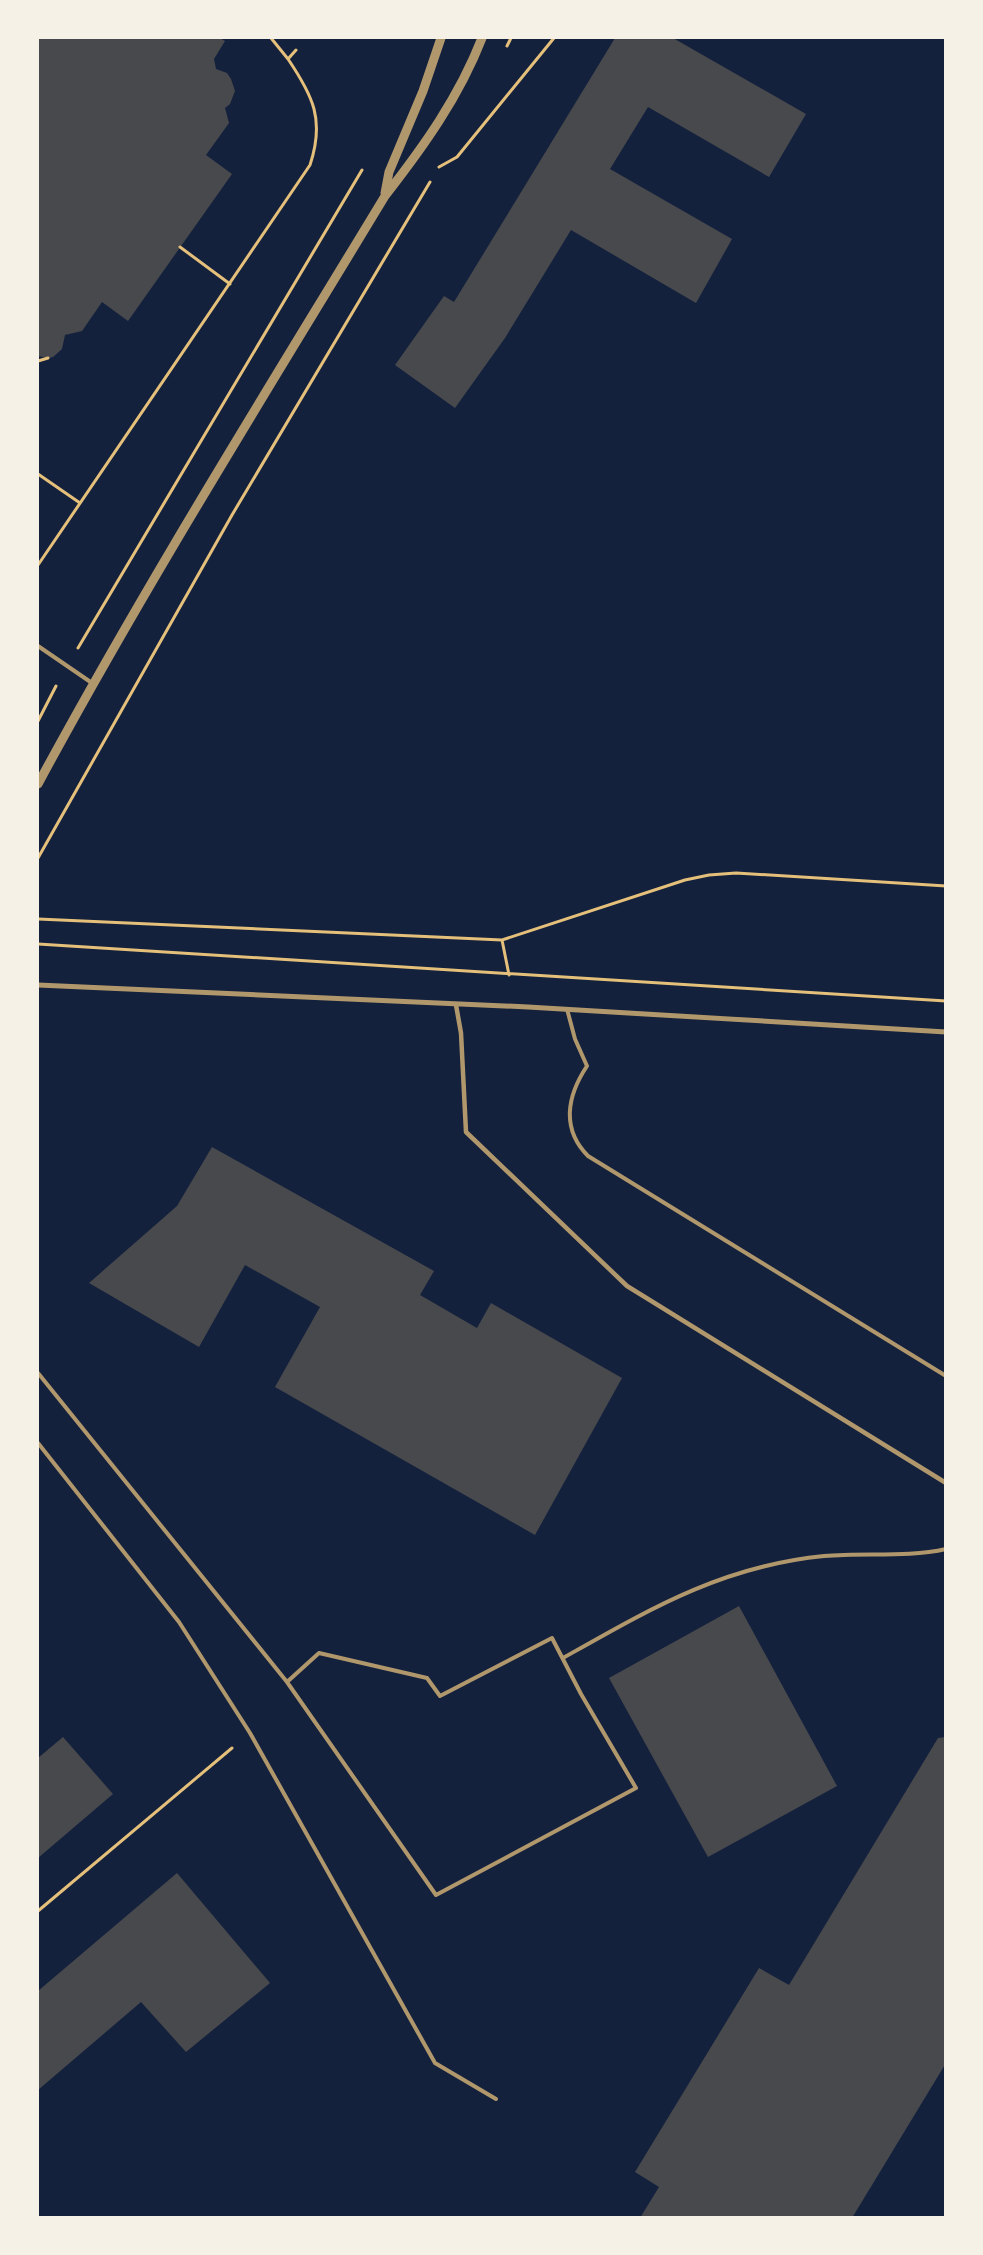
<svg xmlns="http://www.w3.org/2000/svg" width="983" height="2255" font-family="'Titillium Web',sans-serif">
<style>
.building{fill:#48494c}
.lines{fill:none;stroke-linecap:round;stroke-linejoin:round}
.path{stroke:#e5c07b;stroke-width:3}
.service{stroke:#b1986c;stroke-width:4}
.pedestrian{stroke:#b1986c;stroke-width:4.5}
.minor{stroke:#b1986c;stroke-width:5}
.tertiary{stroke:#b1986c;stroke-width:9}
</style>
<rect width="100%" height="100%" fill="#14213d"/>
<path class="building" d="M38 38H220L225 41 214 59 216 69 227 73 231 79 235 91 230 104 225 108 229 123 206 155 232 174 128 321 102 302 82 331 65 335 62 349 53 357 48 358 38 356Z
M615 38H673L806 114 769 177 648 107 610 169 732 239 696 303 571 230 505 338 455 408 395 365 444 296 454 302Z
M212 1147 434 1271 420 1295 477 1328 491 1303 622 1378 535 1535 275 1387 320 1307 245 1265 199 1347 89 1283 177 1206Z
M739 1606 837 1786 708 1857 609 1678Z
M63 1737 113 1794 38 1858V1758Z
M946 1737V2063L852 2218H640L659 2187 635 2172 759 1968 789 1985 938 1738Z
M177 1873 270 1983 186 2052 141 2002 38 2090V1991Z"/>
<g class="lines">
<path class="path" d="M271 38 288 59 296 50
M507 46 511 38
M439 167 457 157 554 38
M180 247 230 284
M38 361 48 358
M38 474 80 503
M38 565 310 165C325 120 313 96 288 59
M78 648 362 170
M38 721 56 686
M38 858 232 515 430 182
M38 919 502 940 685 880 709 875 736 873 946 886
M502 940 509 975
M38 944 946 1001
M38 1911 232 1748"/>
<path class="service" d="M38 646 92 683
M567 1009 575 1039 587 1066C567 1096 561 1129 588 1156L946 1376
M38 1373 287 1682
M38 1443 179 1622 250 1733 435 2063 496 2099
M552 1638 581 1694 636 1788 436 1895 287 1682 319 1653 427 1678 440 1696Z
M563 1658C650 1609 722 1566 824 1556 864 1552 906 1558 946 1549"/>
<path class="pedestrian" d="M456 1005 461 1033 466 1132 627 1286 946 1483"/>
<path class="minor" d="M38 985 528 1007 946 1032"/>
<path class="tertiary" d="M385 193 389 172 423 91 441 38
M38 784C146 584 267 391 385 196 424 146 459 97 482 38"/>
</g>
<rect width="983" height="2255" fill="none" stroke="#f6f1e7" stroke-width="78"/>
</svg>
